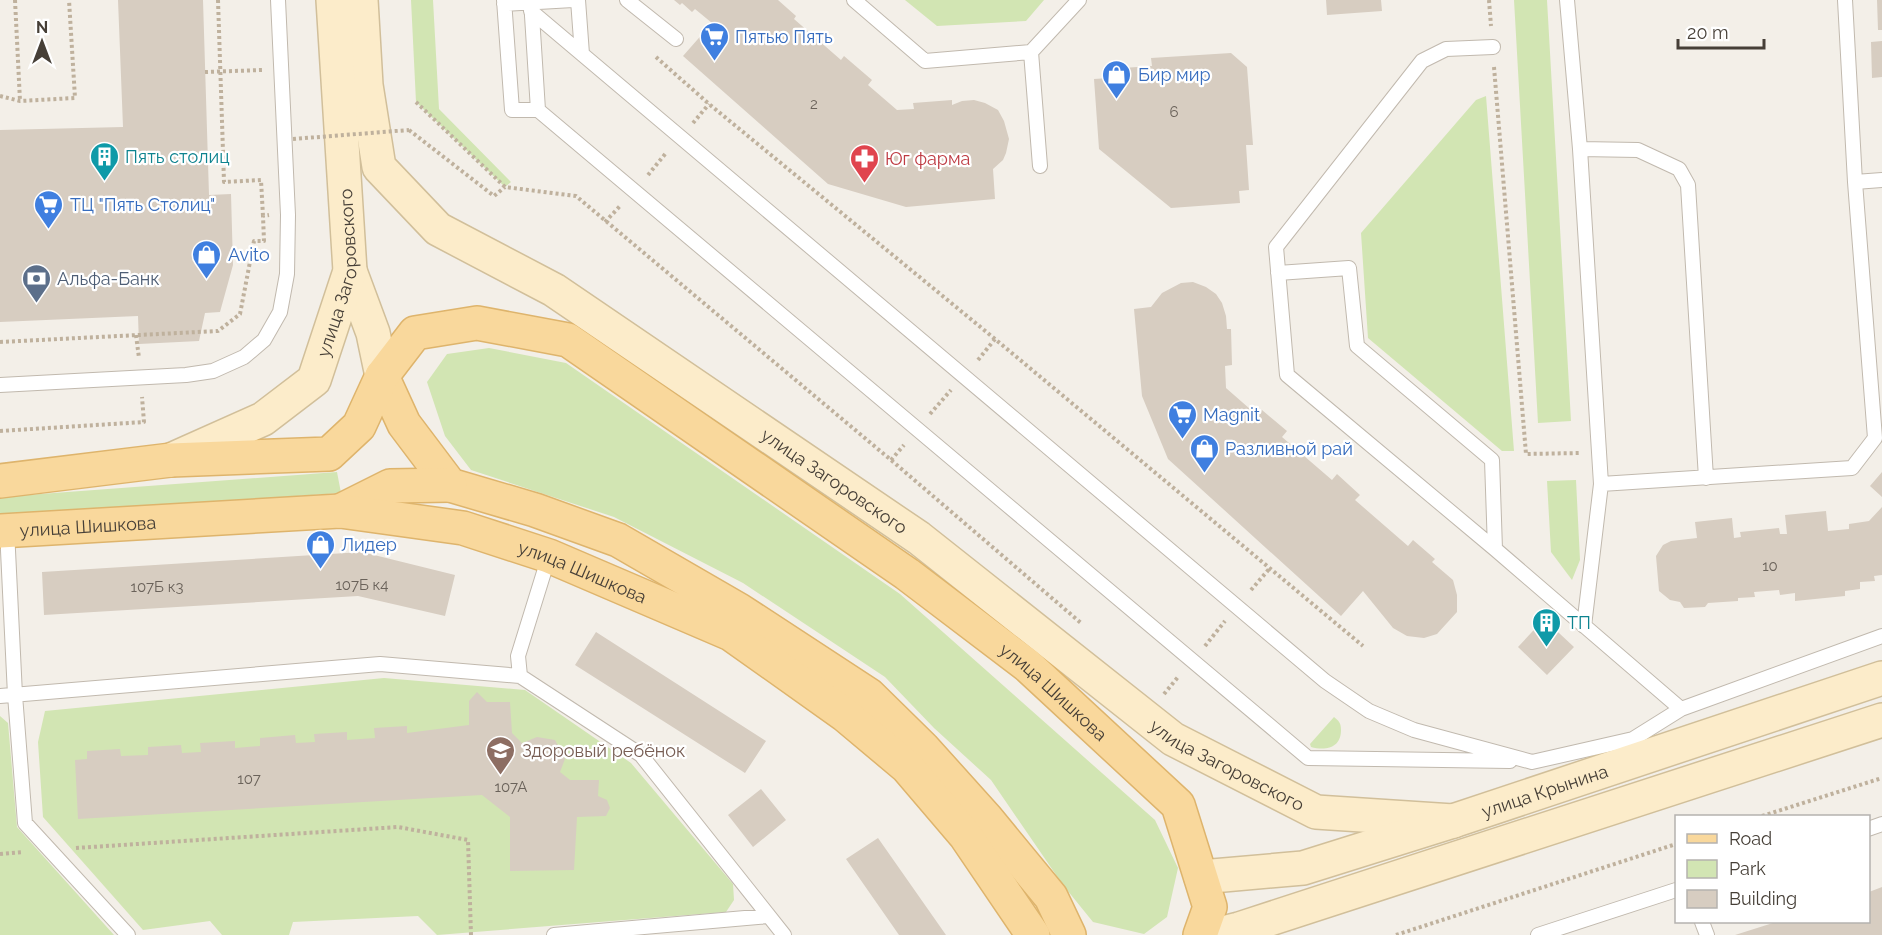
<svg xmlns="http://www.w3.org/2000/svg" width="1882" height="935" font-family="Raleway,sans-serif">
<style>
.green{fill:#d2e5b3}
.building{fill:#d7cdc1}
.lines{fill:none;stroke-linecap:round;stroke-linejoin:round}
.lane-casing{stroke:#c1b9ae;stroke-width:16}
.secondary-casing{stroke:#d1bf9a;stroke-width:36}
.primary-casing{stroke:#deb46c;stroke-width:36}
.path{stroke:#bfb19d;stroke-width:4;stroke-dasharray:3 3;stroke-linecap:butt}
.lane{stroke:#fff;stroke-width:14}
.secondary{stroke:#fcecca;stroke-width:33}
.primary{stroke:#f9d89c;stroke-width:33}
.path-bridge{stroke:#bfb19d;stroke-width:4;stroke-dasharray:3 3;stroke-linecap:butt}
.labels{text-anchor:middle;dominant-baseline:central;stroke-width:4.5;stroke-linejoin:round;paint-order:stroke}
.number-label{font-size:15px;fill:#6a625a}
.shop-label{font-size:18px;fill:#366cbe;stroke:#fff;text-anchor:start}
.culture-label{font-size:18px;fill:#0d838f;stroke:#fff;text-anchor:start}
.health-label{font-size:18px;fill:#be3a42;stroke:#fff;text-anchor:start}
.street-label{font-size:18px;fill:#463f37;stroke:#fff}
.service-label{font-size:18px;fill:#4e5e75;stroke:#fff;text-anchor:start}
.education-label{font-size:18px;fill:#785e54;stroke:#fff;text-anchor:start}
</style>
<rect width="100%" height="100%" fill="#f3efe8"/>
<path class="green" d="M411 0H433L439 109 511 182 505 187 416 102Z
M905 0H1044L1026 21 937 26Z
M1514 0H1547L1571 421 1538 423Z
M1486 96 1514 451H1502L1368 338 1361 233 1476 100Z
M489 348 566 363 900 594 1155 820 1178 868 1167 917 1144 934 1093 922 1063 885 991 780 934 728 885 677 743 583 614 517 471 470 445 436 427 382 447 354Z
M337 472 341 493 0 517V497Z
M1576 480 1580 560 1572 580 1551 552 1547 481Z
M384 678 525 690 631 763 733 884 734 900 726 912 437 935 418 916 293 922 289 935H222L210 921 143 930 43 817 38 742 45 711Z
M0 716 8 723 17 827 114 935H0Z
M1334 717C1339 721 1341 723 1341 730 1341 748 1326 751 1311 747L1310 744Z"/>
<path class="building" d="M118 0H203L209 195 231 194 233 265 220 312 205 313 199 341 139 344 138 316 0 322V130L123 127Z
M674 0H778L796 16 794 19 841 60 844 56 872 80 868 85 897 110 914 109 913 103 952 100V105L962 101 974 100 985 103 998 110 1004 121 1009 139 1006 153 1003 160 993 169 995 199 906 207 828 184 683 56 712 23 695 9 692 12 682 3 680 5Z
M1326 0H1381L1382 11 1327 15Z
M1877 0H1882V30H1878Z
M1882 41V77L1872 78 1871 42Z
M1231 53 1247 67 1253 145H1246L1249 190 1239 191 1240 203 1171 208 1099 149 1094 79 1109 78 1108 69 1152 66 1151 58Z
M1193 282 1206 287 1216 294 1222 303 1226 316 1227 329H1231L1232 365 1225 366 1226 388 1258 416 1262 410 1287 431 1282 437 1332 480 1337 474 1360 495 1355 500 1408 546 1413 540 1435 559 1432 562 1453 580 1457 595V612L1437 634 1424 638 1407 636 1393 628 1363 591 1341 616 1168 459 1142 396 1134 309 1151 307 1162 293 1181 283Z
M1882 472V497L1870 486Z
M1882 507V575L1874 576 1875 581 1860 582V589L1845 591V596L1795 601V593L1780 595 1779 590 1754 592 1755 597 1738 598V601L1708 603 1705 607 1684 608 1680 602 1670 600 1659 591 1656 556 1663 545 1671 541 1697 538 1695 522 1732 518 1734 538 1741 537 1740 532 1779 528 1780 534H1787L1785 515 1826 511 1828 531 1849 529V524L1869 521Z
M362 552 455 575 445 616 358 596 44 615 42 572Z
M1544 619 1574 647 1547 675 1518 647Z
M596 632 766 741 745 773 575 665Z
M477 692 487 702H510L512 733 522 743 537 737 555 740 565 759 560 772 570 780H599L598 796 607 800 610 808 606 816 577 817 574 870 510 871V817L482 795 78 819 75 760 87 759V751L120 749 121 756 148 755V747L181 745 182 753 201 752 200 743 235 741V748L260 746V738L295 735 296 743 315 742 314 734 347 732V740L375 738 374 728 407 726V733L469 725V701Z
M761 789 786 820 753 847 728 815Z
M878 838 946 935H899L846 859Z
M1882 887V935H1735L1776 922H1868L1869 892Z"/>
<g class="lines">
<defs>
<path id="lane" d="M504 0 512 110H538L1308 758 1510 761
M531 0 538 110
M578 0 582 54
M627 0 676 39
M854 0 925 61 1031 52 1079 0
M1567 0 1580 149 1601 484 1584 626
M504 4 573 0
M531 11 1325 681 1369 711 1414 730 1532 762 1633 739 1681 709 1882 636
M1493 47 1446 49 1422 61 1276 247 1287 375 1495 549 1681 709
M1031 52 1040 166
M1580 149 1638 150 1679 169 1688 185 1706 478
M1855 182 1882 180
M1278 273 1349 268 1357 346 1492 460 1495 549
M0 385 186 375 213 371 244 357 264 340 280 312 287 274 288 215 278 0
M1601 484 1852 468 1875 438 1855 182 1845 0
M7 530 15 695 25 823 128 935
M520 676 518 656 549 556
M0 696 380 664 520 676 641 755 784 935
M1868 829 1882 824
M1702 922 1707 935
M554 935 768 916
M1538 935 1676 890"/>
<g id="secondary">
<path id="s1" d="M361 0 366 85 379 167 438 229 554 290 919 538 1173 739 1316 812 1453 821"/>
<path d="M350 271 373 333 382 376"/>
<path id="s2" d="M171 460 263 419 314 380 350 271 333 0"/>
<path id="s3" d="M1201 877 1303 868 1453 821 1882 678"/>
<path d="M1215 935 1239 929 1882 720"/>
</g>
<g id="primary">
<path d="M382 376 404 424 450 485 535 510 618 540 739 610 869 695 923 748 986 818 1051 897 1069 935"/>
<path id="s4" d="M0 481 171 460 329 454 359 426 382 376 415 333 477 323 568 340 907 574 1028 666 1178 805 1210 907 1200 935"/>
<path d="M340 511 390 486 450 485"/>
<path id="s5" d="M0 531 340 511 463 528 549 556 731 634 845 715 907 767 965 835 1033 935"/>
</g>
</defs>
<use href="#lane" class="lane-casing"/>
<use href="#secondary" class="secondary-casing"/>
<use href="#primary" class="primary-casing"/>
<path class="path" d="M15 0 20 101
M218 0 224 182 261 180 263 216
M1489 0 1491 26
M656 57 709 104 995 339 1363 646
M1494 67 1526 454 1580 453
M205 72 262 70
M0 96 20 101 75 98 69 0
M416 102 505 187 576 196 891 460 1081 623
M693 123 709 104
M409 130 494 196 505 187
M648 175 666 153
M605 222 621 205
M136 335 139 358
M0 342 218 331 240 314 254 241H264L263 216 269 215
M978 360 995 339
M930 414 951 390
M0 431 144 422 142 397
M891 460 904 445
M1251 590 1270 568
M1205 646 1225 621
M1164 694 1178 677
M1762 816 1882 778
M76 848 398 827 468 840 471 935
M0 854 23 852
M1396 935 1676 844"/>
<use href="#lane" class="lane"/>
<use href="#secondary" class="secondary"/>
<use href="#primary" class="primary"/>
<path class="path-bridge" d="M293 139 409 130"/>
</g>
<defs>
<symbol id="supermarket-pin" viewBox="-11 -11 22 30"><path d="M0 17L-7.5 6A9.5 9.5 0 1 1 7.5 6Z" fill="#3f7fe0" stroke="#fff"/><path d="M-6-5.5h2.5l.6 2H6L4.5 2H-2.5L-4.4-4H-6ZM-1.5 3.2a1.3 1.3 0 1 0 .1 0ZM3 3.2a1.3 1.3 0 1 0 .1 0Z" fill="#fff"/></symbol>
<symbol id="shop-pin" viewBox="-11 -11 22 30"><path d="M0 17L-7.5 6A9.5 9.5 0 1 1 7.5 6Z" fill="#3f7fe0" stroke="#fff"/><path d="M-5-2.5h2.3a2.7 3.5 0 0 1 5.4 0H5L5.5 6h-11ZM-1.5-2.5h3a1.5 2.3 0 0 0-3 0Z" fill="#fff"/></symbol>
<symbol id="building-pin" viewBox="-11 -11 22 30"><path d="M0 17L-7.5 6A9.5 9.5 0 1 1 7.5 6Z" fill="#0f9aa8" stroke="#fff"/><path d="M-4-6H4V6H1V3H-1V6H-4ZM-2.5-4.3h1.7v1.8h-1.7ZM.8-4.3h1.7v1.8H.8ZM-2.5-1h1.7V.8h-1.7ZM.8-1h1.7V.8H.8Z" fill="#fff"/></symbol>
<symbol id="pharmacy-pin" viewBox="-11 -11 22 30"><path d="M0 17L-7.5 6A9.5 9.5 0 1 1 7.5 6Z" fill="#e0444e" stroke="#fff"/><path d="M-2-6h4v4h4v4h-4v4h-4v-4h-4v-4h4Z" fill="#fff"/></symbol>
<symbol id="bank-pin" viewBox="-11 -11 22 30"><path d="M0 17L-7.5 6A9.5 9.5 0 1 1 7.5 6Z" fill="#5c6f8a" stroke="#fff"/><path d="M-6-4H6V4H-6ZM0-2.3a2.3 2.3 0 1 0 0 4.6a2.3 2.3 0 1 0 0-4.6Z" fill="#fff"/></symbol>
<symbol id="school-pin" viewBox="-11 -11 22 30"><path d="M0 17L-7.5 6A9.5 9.5 0 1 1 7.5 6Z" fill="#8d6e63" stroke="#fff"/><path d="M0-5L7-2L0 1L-7-2ZM-4 1L0 2.5L4 1V4Q0 6-4 4Z" fill="#fff"/></symbol>
</defs>
<g fill-rule="evenodd">
<use href="#supermarket-pin" x="698" y="20" width="33" height="45"/>
<use href="#shop-pin" x="1100" y="58" width="33" height="45"/>
<use href="#building-pin" x="88" y="140" width="33" height="45"/>
<use href="#pharmacy-pin" x="848" y="142" width="33" height="45"/>
<use href="#supermarket-pin" x="32" y="188" width="33" height="45"/>
<use href="#shop-pin" x="190" y="238" width="33" height="45"/>
<use href="#bank-pin" x="20" y="262" width="33" height="45"/>
<use href="#supermarket-pin" x="1166" y="398" width="33" height="45"/>
<use href="#shop-pin" x="1188" y="432" width="33" height="45"/>
<use href="#shop-pin" x="304" y="528" width="33" height="45"/>
<use href="#building-pin" x="1530" y="606" width="33" height="45"/>
<use href="#school-pin" x="484" y="734" width="33" height="45"/>
</g>
<g class="labels">
<g class="number-label">
<text x="814" y="104">2</text>
<text x="1174" y="112">6</text>
<text x="1770" y="566">10</text>
<text x="362" y="585">107Б к4</text>
<text x="157" y="587">107Б к3</text>
<text x="249" y="779">107</text>
<text x="511" y="787">107А</text>
</g>
<g class="shop-label">
<text x="735" y="36">Пятью Пять</text>
<text x="1138" y="74">Бир мир</text>
<text x="70" y="204">ТЦ "Пять Столиц"</text>
<text x="228" y="254">Avito</text>
<text x="1203" y="414">Magnit</text>
<text x="1225" y="448">Разливной рай</text>
<text x="341" y="544">Лидер</text>
</g>
<g class="culture-label">
<text x="125" y="156">Пять столиц</text>
<text x="1567" y="622">ТП</text>
</g>
<g class="health-label">
<text x="885" y="158">Юг фарма</text>
</g>
<g class="street-label">
<text stroke="none"><textPath href="#s2" startOffset="276">улица Загоровского</textPath></text>
<text stroke="none"><textPath href="#s1" startOffset="724">улица Загоровского</textPath></text>
<text stroke="none"><textPath href="#s5" startOffset="88">улица Шишкова</textPath></text>
<text stroke="none"><textPath href="#s5" startOffset="592">улица Шишкова</textPath></text>
<text stroke="none"><textPath href="#s4" startOffset="1236">улица Шишкова</textPath></text>
<text stroke="none"><textPath href="#s1" startOffset="1210">улица Загоровского</textPath></text>
<text stroke="none"><textPath href="#s3" startOffset="356">улица Крынина</textPath></text>
</g>
<g class="service-label">
<text x="57" y="278">Альфа-Банк</text>
</g>
<g class="education-label">
<text x="522" y="750">Здоровый ребёнок</text>
</g>
</g>
<rect x="1675" y="815" width="195" height="108" fill="#ffffff" stroke="#b5b2af" stroke-width="1.5"/>
<rect x="1687" y="834" width="30" height="9" fill="#f9d89c" stroke="#b5b2af" stroke-width="1.5"/>
<text x="1729" y="845" font-size="18" fill="#463f37">Road</text>
<rect x="1687" y="860" width="30" height="18" fill="#d2e5b3" stroke="#b5b2af" stroke-width="1.5"/>
<text x="1729" y="875" font-size="18" fill="#463f37">Park</text>
<rect x="1687" y="890" width="30" height="18" fill="#d7cdc1" stroke="#b5b2af" stroke-width="1.5"/>
<text x="1729" y="905" font-size="18" fill="#463f37">Building</text>
<g transform="translate(42 42)" stroke="#ffffff" stroke-width="4.5" paint-order="stroke">
<path d="M0-4.5L10 22L0 15L-10 22Z" fill="#463f37"/>
<text y="-9" font-size="16" font-weight="bold" text-anchor="middle" fill="#463f37">N</text>
</g>
<path d="M1678 39v9h86v-9" fill="none" stroke="#463f37" stroke-width="3"/>
<text x="1687" y="39" font-size="18" fill="#463f37" stroke="#ffffff" stroke-width="4.5" paint-order="stroke">20 m</text>
</svg>
